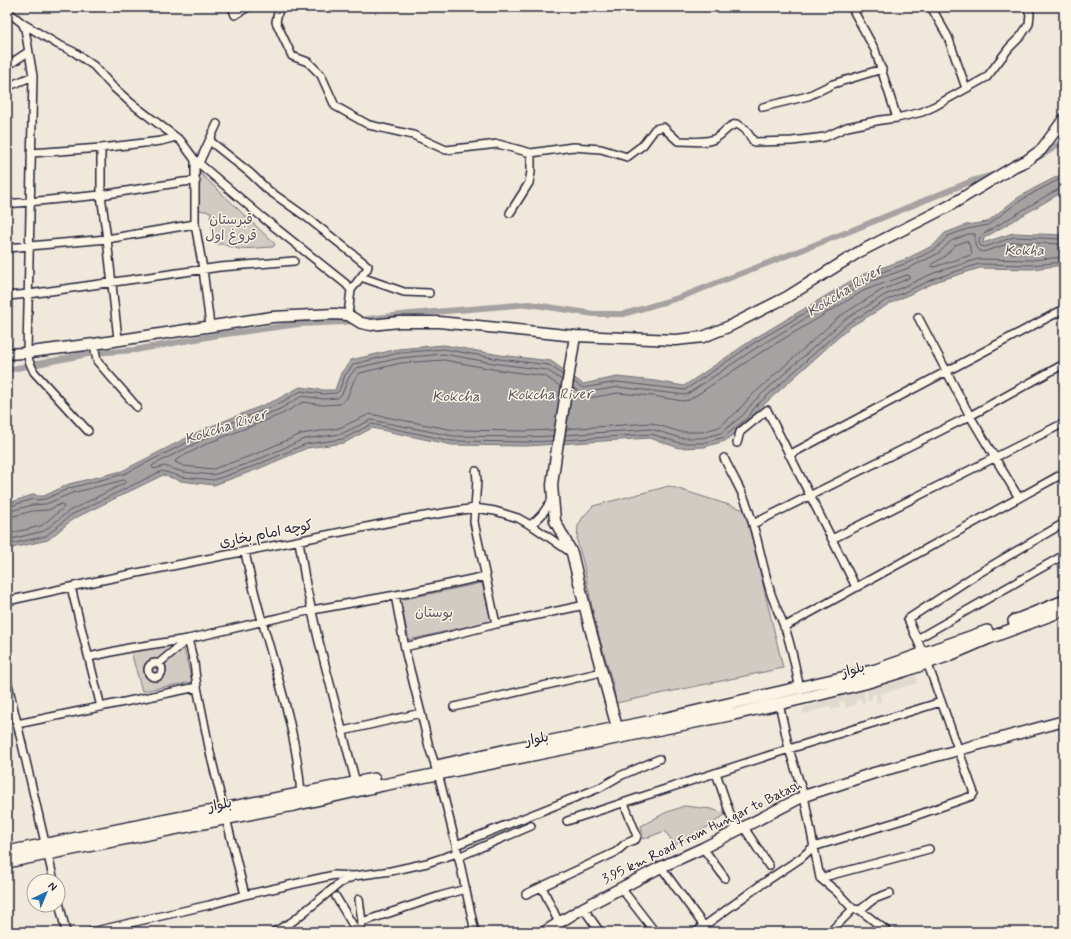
<svg xmlns="http://www.w3.org/2000/svg" width="1071" height="939" font-family="Mynerve,'Playpen Sans Arabic',sans-serif">
<style>
.built{fill:#e0d9cf}
.green{fill:#d1cbc3;stroke:#7a767f}
.water{fill:#a6a2a2;stroke:#716f79}
.lines{fill:none;stroke-linecap:round;stroke-linejoin:round}
.shore{stroke:#575564;stroke-width:1}
.canal{stroke:#a6a2a2;stroke-width:6}
.street-casing{stroke:#22223b;stroke-width:10}
.secondary-casing{stroke:#22223b;stroke-width:13}
.primary-casing{stroke:#22223b;stroke-width:14}
.street{stroke:#fcf5e5;stroke-width:7}
.secondary{stroke:#fcf5e5;stroke-width:10}
.primary{stroke:#fcf5e5;stroke-width:11}
.labels{text-anchor:middle;dominant-baseline:central;stroke-width:3;stroke-linejoin:round;paint-order:stroke}
.park-label{font-size:14px;fill:#575564;stroke:#fcf5e5}
.street-label{font-size:14px;fill:#22223b;stroke:#fcf5e5}
.water-label{font-size:15px;font-style:italic;fill:#575564;stroke:#fcf5e5}
</style>
<rect width="100%" height="100%" fill="#efe8db"/>
<filter id="ink" filterUnits="userSpaceOnUse"><feTurbulence type="fractalNoise" baseFrequency=".025" numOctaves="2"/><feDisplacementMap in="SourceGraphic" scale="8" xChannelSelector="R" yChannelSelector="G"/><feConvolveMatrix kernelMatrix="1 2 1 2 8 2 1 2 1" color-interpolation-filters="sRGB"/></filter>
<g filter="url(#ink)">
<path class="built" d="M916 676 917 683 880 694 881 701 876 703V694L872 695V699L868 700 867 690Z
M864 688 865 702 862 703 861 698 855 700 856 705 846 708 844 701 839 703 840 707 831 710V706L803 714V708Z"/>
<path class="green" d="M198 171 275 244 273 247 239 249 221 244H214V235H212V220L210 219 211 212 198 210Z
M669 486 745 510 783 668 616 703 613 685 595 622 583 562 577 541 578 526 583 517 593 506Z
M482 583 491 621 409 640 400 600Z
M183 644 192 682 142 691 131 652Z
M684 806 711 809 726 814 697 834 675 845 665 831 643 839 641 826 665 813Z"/>
<path class="water" d="M1064 173V191L984 238 983 243 1013 233 1064 235V265L1032 269 980 268 938 281 889 304 850 327 760 408 749 422 725 441 704 447 679 448 650 438 526 446 452 445 372 428 344 443 307 448 258 469 214 485 181 481 163 475 73 519 48 540 7 549V504L9 503 35 494 37 496H44L69 484 122 471 202 430 276 400 300 387 323 390H335L341 373 351 360 398 349 444 345 500 355 551 361 583 384 617 377 655 381 684 386 752 340 859 276 906 259 934 245 945 233 966 225 987 222 1016 199 1033 189Z"/>
<g class="lines">
<path class="shore" d="M1064 188H1061L1046 196 982 235C979 238 978 243 981 246L985 247 1014 237 1064 239
M966 241 968 242 972 253 971 255 934 267 931 266 932 264 944 257 954 246Z
M1015 248 1038 249 1039 252 1038 253H1010V250Z
M574 382 583 388 617 382 685 390 754 343 861 280 907 263 936 249 948 236 967 229 988 225 1018 202 1035 192 1064 177
M573 388 583 393 618 387 686 395 756 348 863 284 909 268 939 253 951 241 968 234H975C975 242 973 249 983 252L1014 242 1064 244
M566 429 651 423 681 432H702L719 427 738 411 750 397 840 316 882 290 909 278 910 276 907 275 865 290 760 353 689 400 682 401 653 396 618 393 583 399 572 394
M554 430 526 431 454 430 370 414 339 428 301 434 253 455 213 469 184 466 175 462 176 460 208 443 282 414 303 402 323 405 340 404 347 398 354 380 360 373 401 363 444 360 498 370 545 376 561 387
M565 435 651 429 681 438H702L721 433 743 415 754 401 844 320 885 295 934 273 978 259 1031 260 1064 257
M553 436 526 437 453 436 371 420 341 434 304 439 255 461 213 475 183 472 164 466 154 469 152 467 153 465 206 438 280 409 302 396 323 399 338 398 342 394 349 377 356 368 400 358 444 354 499 364 547 370 562 380
M564 440 651 434 680 443H703L724 437 746 419 757 405 847 324 887 300 936 278 979 264 1031 265 1064 262
M7 507 33 499 37 500 45 499 70 488 124 474 204 434 278 404 301 391 323 394 336 393 339 391 345 375 354 364 399 353 444 349 499 359 549 365 563 375
M7 512 32 505 46 504 72 493 124 480 126 481 125 483 69 511 44 531 7 540
M7 518 32 511 48 510 61 504 64 506 63 508 41 526 7 534
M7 545 46 536 71 515 162 471 182 477 214 480 257 465 306 444 343 439 372 424 452 441 526 442 552 441"/>
<path class="canal" d="M1037 158 1049 151 1064 140
M7 370 93 353 135 350 218 335 299 324 343 322 410 314 529 304 594 314H624L681 297 850 231 972 181 997 174"/>
<defs>
<path id="street" d="M232 7 235 15 248 7
M279 7 276 22 292 56 308 62 321 75 335 106 369 125 413 135 446 150 498 144 531 153 573 147 601 149 627 157 643 145 655 129 663 127 678 141C689 141 707 144 716 138 725 133 726 126 737 124L745 129 754 142 792 141 825 137 847 127 881 120 897 118 922 112 935 106 987 77 1009 48 1021 36 1029 24 1030 14 1027 7
M931 7 948 37 966 88
M853 10 875 50 897 118
M7 11 22 23 25 29 33 76 27 352 29 361 34 372 88 431
M22 23 57 44 74 52 94 66 112 86 131 103 181 141 195 160V224L203 269 210 326
M7 66 28 52
M7 87 33 76
M763 107 808 96 833 84 882 69
M210 141 250 173 268 190 309 219 368 266 367 269 351 290 348 315
M101 148 161 141 176 137
M31 153 101 148V195L107 239 118 339
M195 160 262 217 346 284 351 290
M199 163 217 124
M7 204 101 195 183 182 196 181
M510 213 529 183 531 172V153
M7 248 107 239 195 224
M361 277 404 292 429 293
M7 296 29 294 220 267 294 261
M918 317 970 416 1019 498
M94 344 97 361 137 407
M737 443 740 432 767 410 856 587
M789 455 1064 309
M724 458C731 473 741 489 747 505 757 534 762 564 771 594 775 605 780 616 785 628 792 648 796 669 800 690
M476 471 477 480 474 522 496 624
M753 524 970 416 1064 364
M530 525C542 517 545 510 553 498
M832 539 1064 423
M299 541 306 585 318 638 356 783
M245 552C261 633 295 711 301 794
M71 587 101 707
M395 595 406 654 421 713
M7 601 102 580 406 519 475 508 495 511 518 518 534 527 570 552
M784 627 1064 473
M917 639 1064 555
M405 647 496 624 585 605
M89 657 129 648 188 639 312 610 407 593 486 576
M148 670a7 7 0 1 1 14 0a7 7 0 1 1-14 0Z
M158 664 188 639 194 663 197 687 211 757 245 895
M7 680 54 881
M779 703 789 749 804 796 820 878 836 891 853 909 860 910 888 932
M454 707 602 672
M17 724 197 687
M343 731 421 713 429 747 438 773 456 845 475 932
M716 773 736 831
M567 821 789 749 941 702
M743 826 769 866
M456 845 599 788 620 776 659 759
M703 848 725 878
M458 857 531 826
M661 867 704 926
M820 878 929 849
M542 887 559 923
M621 888 655 932
M526 894 616 852 625 844 636 839 637 836 624 803
M336 897 357 932
M58 898 66 932
M359 899 362 922
M583 908 600 932
M860 910 874 899 890 893
M91 932 209 905 245 895 334 875 354 876
M274 932 293 921 340 883 354 876 391 871 427 863 457 853
M361 932V928L362 922 440 896 466 889
M696 932 759 886 801 858 813 847 906 819 972 796 974 793 927 662 908 619 974 576 1064 523
M830 932 853 909"/>
<path id="secondary" d="M575 336 556 455 552 485 555 521 572 553 589 624 619 735
M7 354 23 353 94 344 272 317 334 314 348 315 361 323 371 325 399 322H439L575 336 676 340 703 337 730 326 787 297 859 252 949 206 1015 166 1026 161 1041 150 1064 119
M544 932 583 908 661 867 703 848 804 796 874 773 1064 721"/>
<path id="primary" d="M1014 621 1064 601
M437 766 511 749 663 719 876 670 987 631
M7 852 374 779
M7 862 294 805 383 785 552 751 734 714 817 695 865 683 907 670 947 656 989 638 1064 610"/>
</defs>
<use href="#street" class="street-casing"/>
<use href="#secondary" class="secondary-casing"/>
<use href="#primary" class="primary-casing"/>
<use href="#street" class="street"/>
<use href="#secondary" class="secondary"/>
<use href="#primary" class="primary"/>
</g>
</g>
<g class="labels">
<g class="park-label">
<text x="231" y="220">قبرستان<tspan x="231" dy="16">قروغ اول</tspan></text>
<text x="434" y="613">بوستان</text>
</g>
<g class="street-label">
<text transform="translate(266 534) rotate(-11)">کوچه امام بخاری</text>
<text transform="translate(853 670) rotate(-15)">بلوار</text>
<text transform="translate(537 739) rotate(-11)">بلوار</text>
<text transform="translate(220 805) rotate(-12)">بلوار</text>
<text transform="translate(702 832) rotate(-26)">3.95 km Road From Hungar to Batash</text>
</g>
<g class="water-label">
<text x="1024" y="251">Kokha</text>
<text transform="translate(845 291) rotate(-32)">Kokcha River</text>
<text transform="translate(550 395) rotate(-1)">Kokcha River</text>
<text x="456" y="397">Kokcha</text>
<text transform="translate(226 427) rotate(-18)">Kokcha River</text>
</g>
</g>
<rect width="1071" height="939" fill="none" stroke="#fcf5e5" stroke-width="24"/>
<rect x="12" y="12" width="1047" height="915" fill="none" stroke="#22223b" stroke-width="1.5" filter="url(#ink)"/>
<g transform="translate(46 893) rotate(44)"><circle r="19" fill="#fcf5e5" stroke="#a5a1a1"/>
<path d="M0-3L7 15L0 10L-7 15Z" fill="#1f6fb2"/>
<text y="-6" font-size="11" font-weight="bold" text-anchor="middle" fill="#22223b">N</text>
</g>
</svg>
